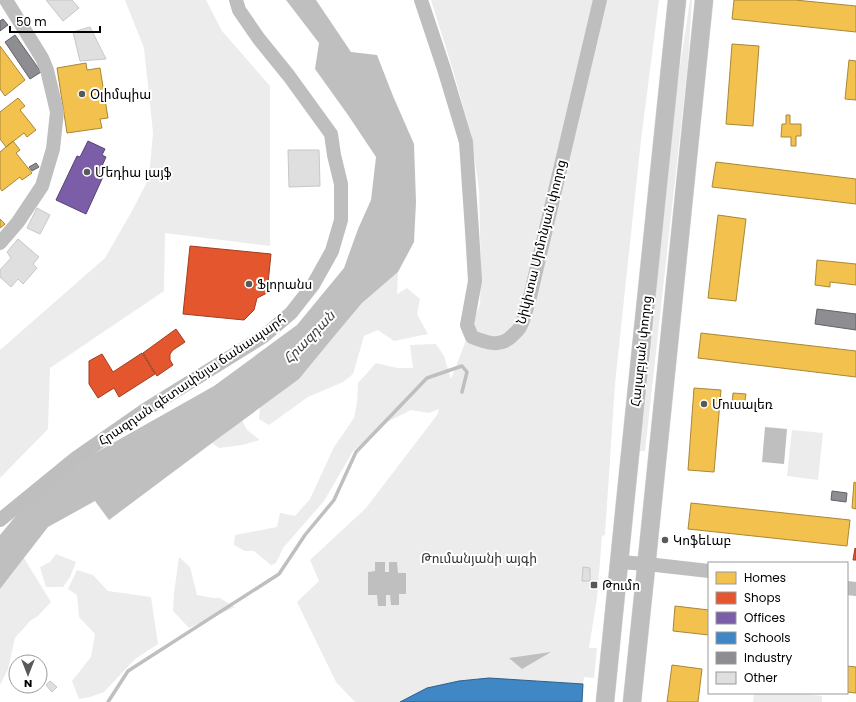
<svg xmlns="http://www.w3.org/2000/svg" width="856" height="702" font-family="Poppins,'Noto Sans Armenian',sans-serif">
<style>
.green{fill:#ececec}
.water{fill:#bfbfbf}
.homes{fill:#f2c14e;stroke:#a98737}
.shops{fill:#e4572e;stroke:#a03d20}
.offices{fill:#7b5ea7;stroke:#564275}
.schools{fill:#3f88c5;stroke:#2c5f8a}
.industry{fill:#8d8d92;stroke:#636366}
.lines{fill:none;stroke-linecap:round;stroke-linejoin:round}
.stream{stroke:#bfbfbf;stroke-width:3.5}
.building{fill:#dfdfdf;stroke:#c7c7c7}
.major-casing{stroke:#dbdbdb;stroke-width:19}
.minor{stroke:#bebebe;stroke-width:14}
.major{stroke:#bebebe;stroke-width:18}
.poi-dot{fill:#595959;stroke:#fff;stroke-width:1.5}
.labels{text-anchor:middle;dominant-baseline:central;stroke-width:4;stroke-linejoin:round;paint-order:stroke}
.poi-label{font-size:13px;fill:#000;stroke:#fff;text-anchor:start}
.street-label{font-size:13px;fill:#000;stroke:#fff}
.park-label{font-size:13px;fill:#333;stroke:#fff}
.water-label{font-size:14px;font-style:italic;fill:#444;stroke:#fff}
</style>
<rect width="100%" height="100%" fill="#fff"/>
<path class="green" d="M125 0H206L222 31 270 86V246L165 233 164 291 50 368 48 429 0 478V350L105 258 132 211 149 178 153 133 144 48Z
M431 0H659L641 140 615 384 605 535 602 536 597 598 589 648H597L594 678 584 677 583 684 489 678 459 681 427 688 400 702H355L336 682 297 602 319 581 310 560 366 508 437 415 439 409 429 413 411 410 389 421 353 451 324 501 283 548 276 563 271 565 254 551H245L234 545 235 535 277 527 280 513 295 516 310 499 334 447 354 418 357 403 358 383 376 363 397 368H413L410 345 436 344 444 356 451 379 480 304 481 273 479 190 471 134 452 67Z
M690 0H692L688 63 645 451H640L653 329 660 245 673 113Z
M398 272 397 294 407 288 420 299 417 314 428 334 394 341 378 330 364 336 353 374 343 382 308 397 269 425 259 419 260 407 299 379 336 334 362 303Z
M242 420 247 430 260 440 242 445 219 448 212 443Z
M792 430 823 433 818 480 787 476Z
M56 554 76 562 70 577 63 587H46L40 567 50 562Z
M179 557 190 567 197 595 213 598H220L235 607 189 628 173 611 174 593Z
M24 558 51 602 38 616 30 621 15 638 8 669 0 685V589Z
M77 570 93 575 108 591 151 597 158 644 135 659 104 692 90 697 79 699 72 681 91 657 95 634 79 617 77 595 68 589Z
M754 693H792L822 696V702H753Z"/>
<path class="water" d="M286 0H316L351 52 377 55 393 96 414 144 416 202 414 242 398 272 362 303 336 334 299 379 212 443 109 520 95 501 48 527 0 589V535L19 512 88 457 214 386 297 325 344 268 358 229 371 200 376 157 348 115 315 69 319 43Z
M765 427 787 429 784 464 762 462Z
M375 562H385V572H389V562H397L398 573H406V594H399V605H391L390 595H386V606H378L377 595H368V572L375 571Z
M551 652 522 669 509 658Z"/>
<path class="homes" d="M734 0H795L856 6V32L732 19Z
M732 44 759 46 753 126 726 124Z
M0 46 25 80 5 96 0 89Z
M849 60 856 61V100L845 99Z
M86 63 87 70 100 68 108 118 100 119 102 128 67 133 57 68Z
M18 98 25 106 20 110 36 130 27 137 24 133 6 147 0 139V112Z
M786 115H790V124H801V136H796V146H791V137H781L782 124H786Z
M13 141 20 150 16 153 32 173 22 180 20 177 2 191 0 188V152Z
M716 162 856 179V204L712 187Z
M718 215 746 219 736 301 708 298Z
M0 219 5 224 0 228Z
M817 260 856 264V285L830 282V287L815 285Z
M701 333 856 351V377L698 358Z
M694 388 721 390 714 472 688 470Z
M733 393 746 394 744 406 732 404Z
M854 482 856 483V509L852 508Z
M691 503 850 520 847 546 688 529Z
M675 606 709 610V635L673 631Z
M672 665 702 669 698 702H667Z
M847 666 856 667V693L847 692Z"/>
<path class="shops" d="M190 246 271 254 267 293 257 298 254 310 244 320 183 314Z
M176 329 185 342 173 350 170 354V360L173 365 157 376 143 353Z
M142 353 155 374 119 397 114 388 98 398 89 384V361L102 354 113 372Z
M855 548 856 549V560H853Z"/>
<path class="offices" d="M88 141 105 149 102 155 106 157 102 166 107 168 86 214 56 200 77 156 80 157Z"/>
<path class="schools" d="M489 678 583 684 582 702H400L427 688 459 681Z"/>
<path class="industry" d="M3 19 8 25 0 31V21Z
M15 35 41 72 30 79 5 42Z
M36 163 39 167 32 171 29 167Z
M817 309 856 314V330L815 324Z
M832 491 847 493 846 502 831 500Z"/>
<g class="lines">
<path class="stream" d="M108 702 128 671 279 574 305 535 334 500 356 452 427 378 462 366 467 372 462 392"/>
</g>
<path class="building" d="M46 0H72L79 8 63 21Z
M90 27 106 59 80 61 73 32Z
M288 150H319L320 186 289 187Z
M37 208 50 215 40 234 27 228Z
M18 239 39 257 33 264 37 268 23 284 18 279 11 287 0 277V270L11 258 7 252Z
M583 567 590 568V581H582Z
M50 681 57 687 52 692 46 685Z"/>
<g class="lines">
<defs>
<path id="major" d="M605 702 627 484 677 0
M632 702 648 549 704 0"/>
</defs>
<use href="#major" class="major-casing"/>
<path class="minor" d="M421 0 444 69 466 142 472 231 475 281 467 325 472 337C487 343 501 348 513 335 516 332 520 329 521 325 525 317 526 309 529 301L600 0
M0 243 18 222 42 186 53 149 57 112 47 70 42 58 6 0
M0 520 76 458 145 410 264 336 291 313 313 285 332 251 341 220V184L334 155 331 134 289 76 259 39 239 10 236 0
M619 562 647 564 709 571
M847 588 856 589"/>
<use href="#major" class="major"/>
</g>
<g class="poi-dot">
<circle cx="82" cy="94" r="4"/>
<circle cx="87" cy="172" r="4"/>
<circle cx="249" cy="284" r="4"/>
<circle cx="704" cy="404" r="4"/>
<circle cx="665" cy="540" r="4"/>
<rect x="590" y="581" width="8" height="8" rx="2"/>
</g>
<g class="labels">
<g class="poi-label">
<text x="90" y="94">Օլիմպիա</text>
<text x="95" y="172">Մեդիա լայֆ</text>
<text x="257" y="284">Ֆլորանս</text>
<text x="712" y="404">Մուսալեռ</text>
<text x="673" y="540">ԿոֆեԼաբ</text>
<text x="602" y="585">Թումո</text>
</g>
<g class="street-label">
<text transform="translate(541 242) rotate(-76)">Նիկիտա Սիմոնյան փողոց</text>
<text transform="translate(641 351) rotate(-84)">Հալաբյան փողոց</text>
<text transform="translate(192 380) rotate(-34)">Հրազդան գետափնյա ճանապարհ</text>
</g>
<g class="park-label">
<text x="479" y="558">Թումանյանի այգի</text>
</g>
<g class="water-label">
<text transform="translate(309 337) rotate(-46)">Հրազդան</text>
</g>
</g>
<rect x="708" y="562" width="140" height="132" fill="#ffffff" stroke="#999999"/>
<rect x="716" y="572" width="20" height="12" fill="#f2c14e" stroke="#999999"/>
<text x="744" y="582" font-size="12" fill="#000000">Homes</text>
<rect x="716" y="592" width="20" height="12" fill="#e4572e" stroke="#999999"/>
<text x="744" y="602" font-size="12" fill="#000000">Shops</text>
<rect x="716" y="612" width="20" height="12" fill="#7b5ea7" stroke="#999999"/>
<text x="744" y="622" font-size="12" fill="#000000">Offices</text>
<rect x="716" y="632" width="20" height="12" fill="#3f88c5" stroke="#999999"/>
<text x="744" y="642" font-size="12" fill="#000000">Schools</text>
<rect x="716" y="652" width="20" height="12" fill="#8d8d92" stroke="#999999"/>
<text x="744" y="662" font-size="12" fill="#000000">Industry</text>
<rect x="716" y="672" width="20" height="12" fill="#dfdfdf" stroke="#999999"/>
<text x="744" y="682" font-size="12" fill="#000000">Other</text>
<g transform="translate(28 674) rotate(180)"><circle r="19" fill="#ffffff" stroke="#999999"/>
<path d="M0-3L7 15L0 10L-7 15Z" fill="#595959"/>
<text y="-6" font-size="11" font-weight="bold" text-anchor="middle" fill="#000000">N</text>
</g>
<path d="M10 26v6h90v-6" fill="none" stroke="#000000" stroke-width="2"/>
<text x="16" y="26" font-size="12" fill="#000000" stroke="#ffffff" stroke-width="3" paint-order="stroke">50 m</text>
</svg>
